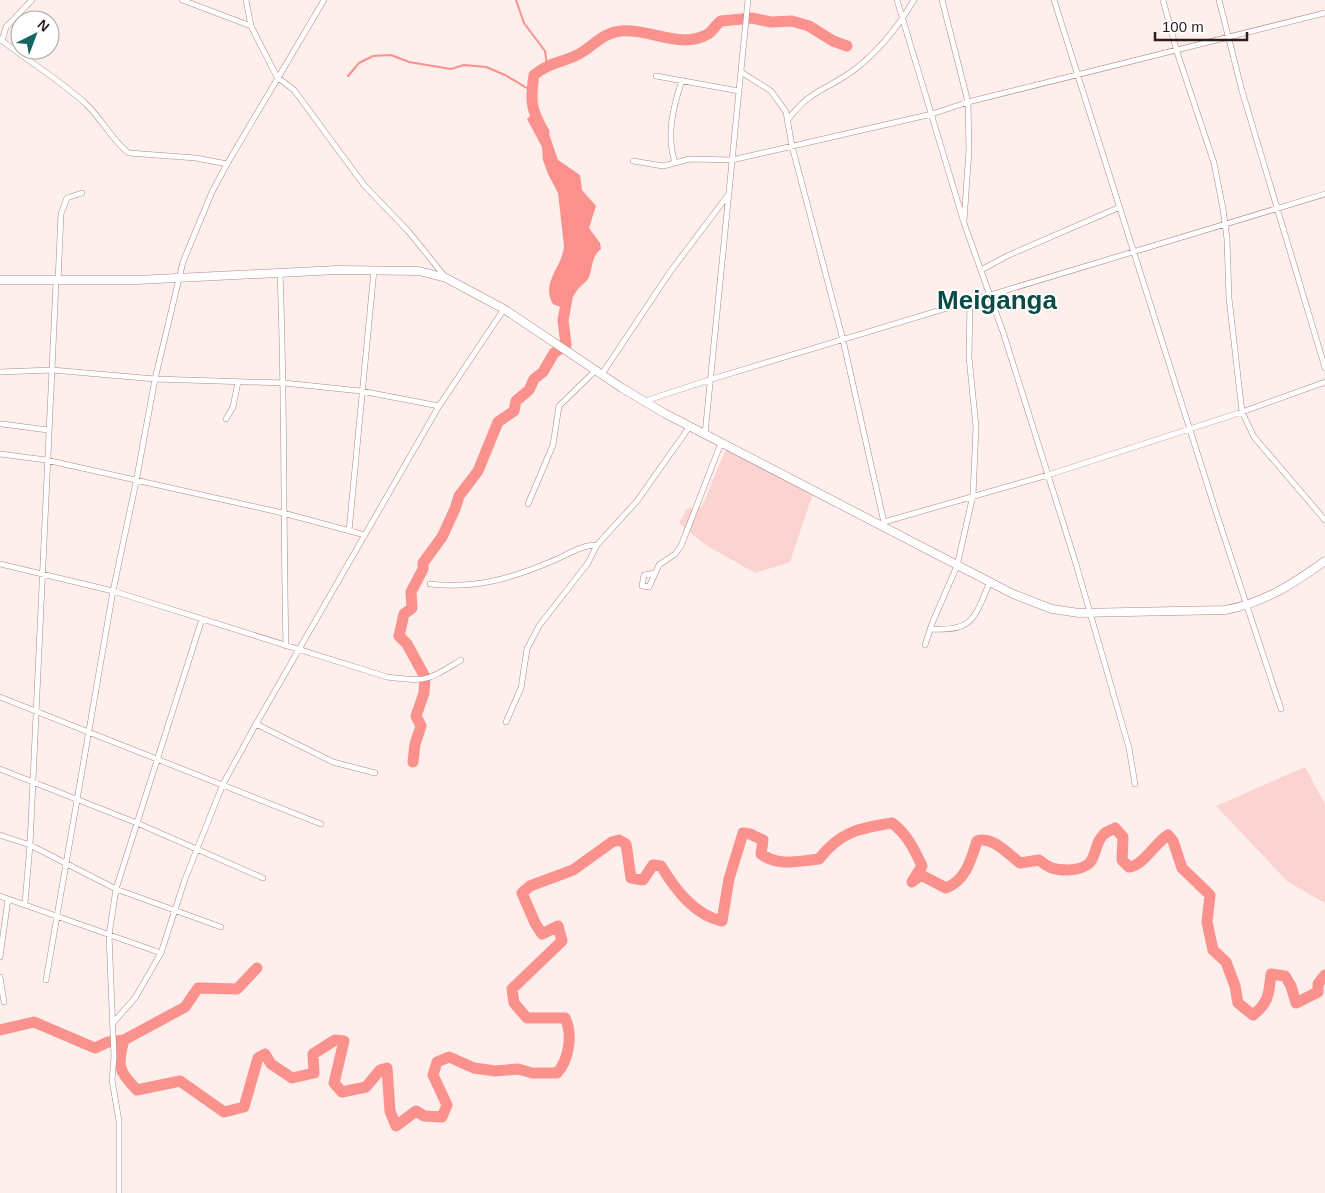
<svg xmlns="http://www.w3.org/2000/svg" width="1325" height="1193" font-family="Arial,sans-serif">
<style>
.green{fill:#fbd4d1}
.water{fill:#fb918c}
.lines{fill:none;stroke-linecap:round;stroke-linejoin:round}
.stream{stroke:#fb918c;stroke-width:2}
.river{stroke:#fb918c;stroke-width:11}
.street-casing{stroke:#ae8986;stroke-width:6}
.secondary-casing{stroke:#ae8986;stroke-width:9}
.street{stroke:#fff;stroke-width:5}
.secondary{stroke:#fff;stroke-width:8}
.labels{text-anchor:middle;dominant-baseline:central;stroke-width:4;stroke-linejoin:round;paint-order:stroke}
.town-label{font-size:26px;font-weight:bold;fill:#0a4a47;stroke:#fff}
</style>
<rect width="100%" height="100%" fill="#feeeec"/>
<path class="green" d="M729 442 815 487 790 562 755 573 704 544 679 523 687 509 702 506Z
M1305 767 1325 804V903L1288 882 1216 806Z"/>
<path class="water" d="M532 114 548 131 558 160 580 175 582 190 596 206 589 228 600 243 601 249C591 257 593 267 589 277 587 282 581 285 578 289 570 300 568 312 553 304 540 283 563 266 564 246L558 193 548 174 543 160 542 147 527 119Z"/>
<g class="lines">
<path class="stream" d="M516 0 524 23 545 51 547 65
M348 76 359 63 373 56 391 55 409 62 451 69 464 65 486 67 505 75 532 91"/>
<path class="river" d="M544 132C531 110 530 101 534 75 549 63 559 63 575 56 593 48 600 33 621 31 650 28 681 50 708 34 713 31 716 24 721 21L752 18 771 22 792 21 809 26 833 41 847 46
M413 762 415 744 421 726 416 716 424 693 425 677 407 644 399 636 404 614 412 608 411 592 423 569V563L442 537 455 509 459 496 478 471 498 422 514 411 516 401 529 390 534 379 543 372 554 353 566 345 563 320 568 293
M257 968 237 989 198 988 185 1007 124 1040C117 1065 118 1071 137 1090L180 1081 224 1112 244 1107 258 1058 265 1054 271 1064 292 1078 314 1073 313 1054 335 1040 344 1041 334 1083 342 1092 366 1087 380 1070 387 1068 390 1111 396 1126 416 1111 424 1116 442 1117 447 1105 433 1075 437 1062 449 1057 474 1068 495 1071 518 1069 532 1073H557C569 1060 573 1034 565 1018H527L514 1003 512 989 562 941 558 926 542 934 535 923 522 893 530 886 573 870 612 842 619 840 626 844 631 878 643 880 653 865 661 866C675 889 694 915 722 921L729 879 743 833 750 834 763 840 761 854C779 867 798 861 819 859 840 832 859 828 892 823 907 834 914 849 922 866L912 882 921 875 946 888C966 880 971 860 977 841 992 835 1009 855 1020 863L1039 860C1049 868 1054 870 1068 870 1103 868 1089 848 1104 834 1107 831 1112 830 1115 828L1123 837 1122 860 1129 867C1144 865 1155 843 1168 835L1173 841 1182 868 1210 895 1207 922 1213 950 1226 962 1235 986 1238 1003 1253 1015C1269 1003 1269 993 1271 974L1285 976 1291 986 1296 1003 1318 992V984L1325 975
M0 1030 34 1022 95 1048 108 1042 124 1040"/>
<defs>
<path id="street" d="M182 0 251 26
M246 0 251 26 277 77 294 90 364 185 409 232 446 278
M897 0 964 223 1004 335 1076 564 1129 748 1135 784
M942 0 968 102 969 150 964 221
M1054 0 1216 512 1281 709
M1163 0 1177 52 1214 163 1223 209 1227 239 1229 298 1242 412 1254 437 1325 520
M1219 0 1242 91 1325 368
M0 39C28 61 60 80 86 104 101 118 115 144 129 153L196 158 227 164
M2 41 6 27 32 0
M741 72 771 91 786 112 792 146 843 340 885 527
M656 76 739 91
M787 121C809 90 827 90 854 70 879 51 898 27 914 0
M633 161 663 166 690 159 732 160 932 114 968 102 1325 13
M675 163C666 134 673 108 682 80
M981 270 1007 256 1120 207
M280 273C285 397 283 521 286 646
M58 281 61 214 67 198 82 193
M0 372 52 370 155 379 284 383 361 391 439 406
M602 374 670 272 728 195
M645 401 712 379 1325 194
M226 419 233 407 238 382
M2 424 48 430
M705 434 748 0
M0 454 46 460 283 513 365 535
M528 504 553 445 559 406 596 370
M884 522 1048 475 1242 412 1325 382
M349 531 374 270
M0 564 113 591 387 677C428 682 426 681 461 660
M655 573 644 575 642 586 649 587 659 565 675 554 681 546 721 443
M430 584C474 589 510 579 550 562 566 556 580 545 597 545
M930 629C974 632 974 618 990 582
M925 645 933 621 957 566 973 495 976 427 969 357 970 301
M0 697 321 824
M506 722 521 688 527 649 539 626 588 563 597 545 637 501 690 426
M256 724 333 762 375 773
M0 769 137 823 263 878
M0 835 30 845 116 889 221 927
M0 896 161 953
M25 903 30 845 56 282
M0 957 8 899
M0 977 4 1002
M46 980 113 591 136 482 155 379 183 262 212 192 227 164 324 0
M112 1024 135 998 161 953 185 879 223 784 256 724 439 406 504 309
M119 1193V1121L112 1080 114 1057 109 935 116 889 202 619"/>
<path id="secondary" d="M0 280H137L337 270 419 271 446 278 504 309 622 388 664 413 1013 594 1052 609 1079 613 1225 610C1264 603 1293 584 1325 561"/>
</defs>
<use href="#street" class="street-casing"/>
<use href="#secondary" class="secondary-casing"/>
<use href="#street" class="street"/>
<use href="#secondary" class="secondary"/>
</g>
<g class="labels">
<g class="town-label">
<text x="997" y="300">Meiganga</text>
</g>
</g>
<g transform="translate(35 35) rotate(42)"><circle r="24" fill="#ffffff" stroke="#aaa4a4"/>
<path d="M0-4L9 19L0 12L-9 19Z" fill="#176561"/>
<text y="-8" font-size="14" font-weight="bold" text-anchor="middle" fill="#2a1c1b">N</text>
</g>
<path d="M1155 32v8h92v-8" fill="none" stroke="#2a1c1b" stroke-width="2.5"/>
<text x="1162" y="32" font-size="15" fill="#2a1c1b" stroke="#ffffff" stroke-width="4" paint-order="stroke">100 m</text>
</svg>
